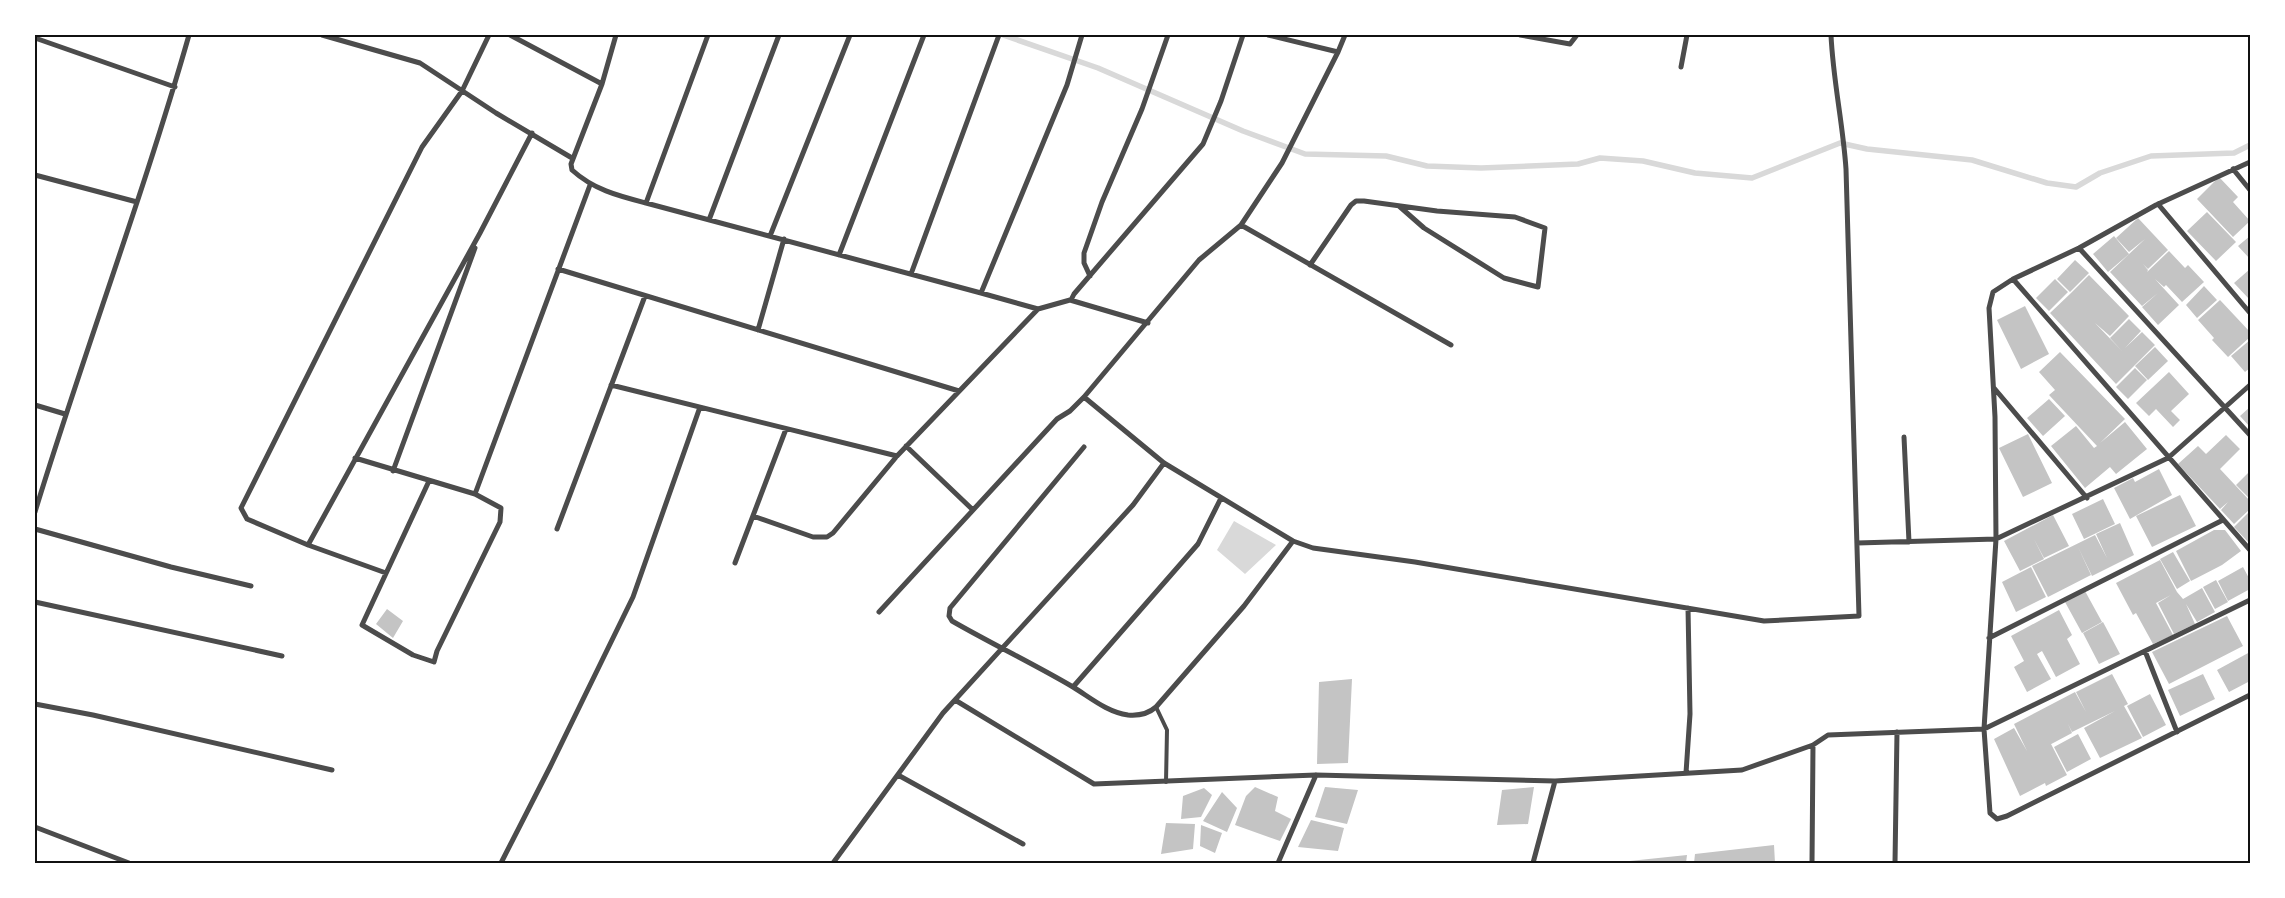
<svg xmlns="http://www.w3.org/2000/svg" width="2285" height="898" font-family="Arial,sans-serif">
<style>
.water{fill:#d9d9d9}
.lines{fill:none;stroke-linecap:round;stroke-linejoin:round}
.stream{stroke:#d9d9d9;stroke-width:5.5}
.building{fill:#c4c4c4}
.service{stroke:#4c4c4c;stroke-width:4}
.minor{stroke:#4c4c4c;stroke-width:5}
.neatline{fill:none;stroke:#111;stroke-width:2}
</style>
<rect width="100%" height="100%" fill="#fff"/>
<path class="water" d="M1234 521 1276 545 1245 574 1217 550Z"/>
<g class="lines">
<path class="stream" d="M1003 35 1098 68 1243 131 1305 154 1386 156 1427 166 1481 168 1578 164 1600 158 1643 161 1695 173 1752 178 1840 143 1867 149 1972 160 2047 183 2076 187 2100 173 2151 156 2234 153 2250 145"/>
</g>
<path class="building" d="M2219 177 2238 197 2233 202 2250 221 2233 237 2197 199Z
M2207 212 2236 242 2216 261 2187 231Z
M2138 218 2168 250 2148 269 2143 264 2148 270 2147 272 2169 251 2185 268 2188 265 2204 282 2182 302 2166 285 2164 287 2155 279 2179 305 2158 325 2142 307 2158 293 2142 306 2110 272 2145 239 2129 252 2116 238Z
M2114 236 2129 254 2108 272 2093 254Z
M2250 236V259L2238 246Z
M2075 260 2089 273 2070 292 2057 279Z
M2250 269V300L2234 283Z
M2089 275 2129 316 2110 336 2095 323 2122 351 2110 338 2129 319 2141 331 2125 348 2142 332 2155 345 2116 384 2050 313 2070 294 2083 308 2070 294Z
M2055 279 2068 292 2049 311 2036 298Z
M2204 286 2217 300 2197 318 2186 305Z
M2220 300 2250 332V337L2228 357 2212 340 2214 338 2198 320Z
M2025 306 2049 354 2021 369 1997 320Z
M2250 340V368L2245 372 2231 356Z
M2155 347 2168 361 2148 380 2135 366Z
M2060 352 2125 419 2100 443 2125 422 2147 449 2116 474 2110 467 2085 488 2051 446 2076 426 2094 448 2097 446 2049 395 2055 390 2039 372Z
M2135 368 2147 380 2128 399 2116 387Z
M2169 372 2189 394 2171 411 2180 420 2173 427 2156 409 2149 416 2136 403Z
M2049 399 2065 416 2043 436 2027 418Z
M2250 407V427L2240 416Z
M2028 434 2052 483 2023 497 1999 448Z
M2226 435 2240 449 2220 469 2250 501V509L2234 524 2221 510 2228 502 2220 509 2178 464 2198 446 2206 454Z
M2159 469 2172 495 2130 519 2114 488 2133 478 2135 482Z
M2250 471V499L2236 485Z
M2180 495 2196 526 2152 547 2136 516Z
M2103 499 2115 524 2084 539 2072 514Z
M2250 511V544L2234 527Z
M2053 515 2069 546 2044 558 2034 539 2044 559 2020 571 2004 541Z
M2120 523 2134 555 2092 576 2078 547 2091 575 2048 597 2032 566 2095 535 2107 558 2096 534Z
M2214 530H2225L2241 551 2222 565 2191 581 2176 551Z
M2173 552 2190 581 2177 589 2160 559Z
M2160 560 2177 592 2183 599 2202 588 2215 612 2197 622 2186 604 2195 624 2174 634 2158 603 2171 595 2156 603 2173 635 2153 644 2136 613 2133 615 2116 583Z
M2031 567 2046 597 2016 612 2002 582Z
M2243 567 2250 580V589L2228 601 2218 581Z
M2216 580 2228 602 2215 609 2203 587Z
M2085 591 2102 622 2082 633 2065 602Z
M387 609 403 621 393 638 376 624Z
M2059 610 2072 635 2067 639 2080 664 2056 677 2042 651 2037 654 2051 679 2027 692 2014 667 2024 661 2011 636Z
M2227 616 2243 646 2169 684 2152 652Z
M2103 622 2120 654 2099 664 2083 633Z
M2250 652V681L2229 692 2217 670Z
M2112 674 2128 704 2124 706 2142 738 2100 758 2084 728 2115 711 2072 732 2068 724 2072 733 2040 750 2051 744 2067 775 2046 786 2045 783 2020 796 1994 739 2014 728 2027 751 2014 724 2075 692 2086 712 2076 692Z
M2203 674 2215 699 2180 716 2168 690Z
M1352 679 1348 763 1317 764 1319 682Z
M2150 694 2166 725 2143 737 2127 706Z
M2078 734 2091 759 2067 772 2054 747Z
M1255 787 1278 797 1275 811 1291 819 1280 841 1235 825 1246 796Z
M1325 787 1358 790 1347 824 1315 817Z
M1534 787 1528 824 1497 825 1502 790Z
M1204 788 1212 795 1201 817 1181 819 1183 796Z
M1222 792 1237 808 1227 832 1203 821Z
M1311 820 1344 828 1338 851 1298 847Z
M1166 823 1195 824 1193 849 1161 854Z
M1201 825 1222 833 1215 853 1200 846Z
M1774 845 1775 863H1694L1695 854Z
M1687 855 1686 863H1621L1620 862Z"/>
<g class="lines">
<path class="service" d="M1156 707 1167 730 1166 782"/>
<path class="minor" d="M322 35 420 63 496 113 572 158
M510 35 602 84
M616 35 602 84 571 164 572 170C594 190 619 196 646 203L981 293 1067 85 1082 35
M1268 35 1338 52
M1520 35 1570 44 1577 35
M35 38 175 87
M1681 67 1687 35
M2233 169 2250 190
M35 175 137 202
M646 203 708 35
M2158 204 2250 313
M709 220 779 35
M1241 225 1451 345
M770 236 850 35
M2079 248 2250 435
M839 255 924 35
M1310 265 1351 205 1356 201H1364L1437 211 1515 217 1545 228 1538 287 1504 278 1424 228 1399 206
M558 269 959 391
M911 274 999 35
M1090 276 1084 263V253L1102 202 1142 109 1168 35
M2013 279 2079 248 2156 205 2250 162
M981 293 1038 309
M1071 300 1074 294 1203 144 1221 101 1243 35
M758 330 784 239
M611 385 897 456
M1994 388 2087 498
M1084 397 1164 463 1293 541 1313 548 1415 562 1764 621 1859 616 1846 169C1843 124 1833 80 1831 35
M35 405 65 414
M1904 437 1909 542
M906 446 973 510
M1084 447 950 608 949 616 952 621C992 644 1034 664 1073 687 1091 698 1107 712 1128 715 1139 716 1148 714 1156 707L1244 606 1293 541
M355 458 475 494 501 508 500 522 437 651 434 662 413 655 362 625 429 481
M393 471 475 248
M475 494 590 185
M35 512C84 352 143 196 189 35
M753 516 813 537H827L833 533 897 456 1038 309 1070 300 1148 323
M35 529 171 567 251 586
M557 529 645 296
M1857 543 1996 539 2168 458 2250 385
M308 545 480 233 532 133
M2250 550 2013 279 1993 292 1989 308 1995 417 1996 539 1984 729 1990 813 1997 819 2007 816 2250 695
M735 563 786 429
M386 573 308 545 247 519 241 508 422 147 462 91 489 35
M35 602 282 656
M879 612 1057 419 1070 411 1084 397 1199 260 1241 225 1282 163 1338 52 1345 35
M1989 638 2223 520
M2145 651 2177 732
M1073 687 1198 544 1221 498
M955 700 1094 784 1316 775 1555 781 1742 770 1813 745 1828 735 1984 729 2250 600
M35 704 93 715 332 770
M1686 773 1690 714 1688 608
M898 775 1023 844
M35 827 129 863
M501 863 550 767 633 597 700 407
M833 863 943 713 1133 505 1164 463
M1278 863 1316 775
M1533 863 1555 781
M1812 863 1813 745
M1895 863 1897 732"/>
</g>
<rect width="2285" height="898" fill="none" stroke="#ffffff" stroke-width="72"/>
<rect x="36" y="36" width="2213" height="826" class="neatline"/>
</svg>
